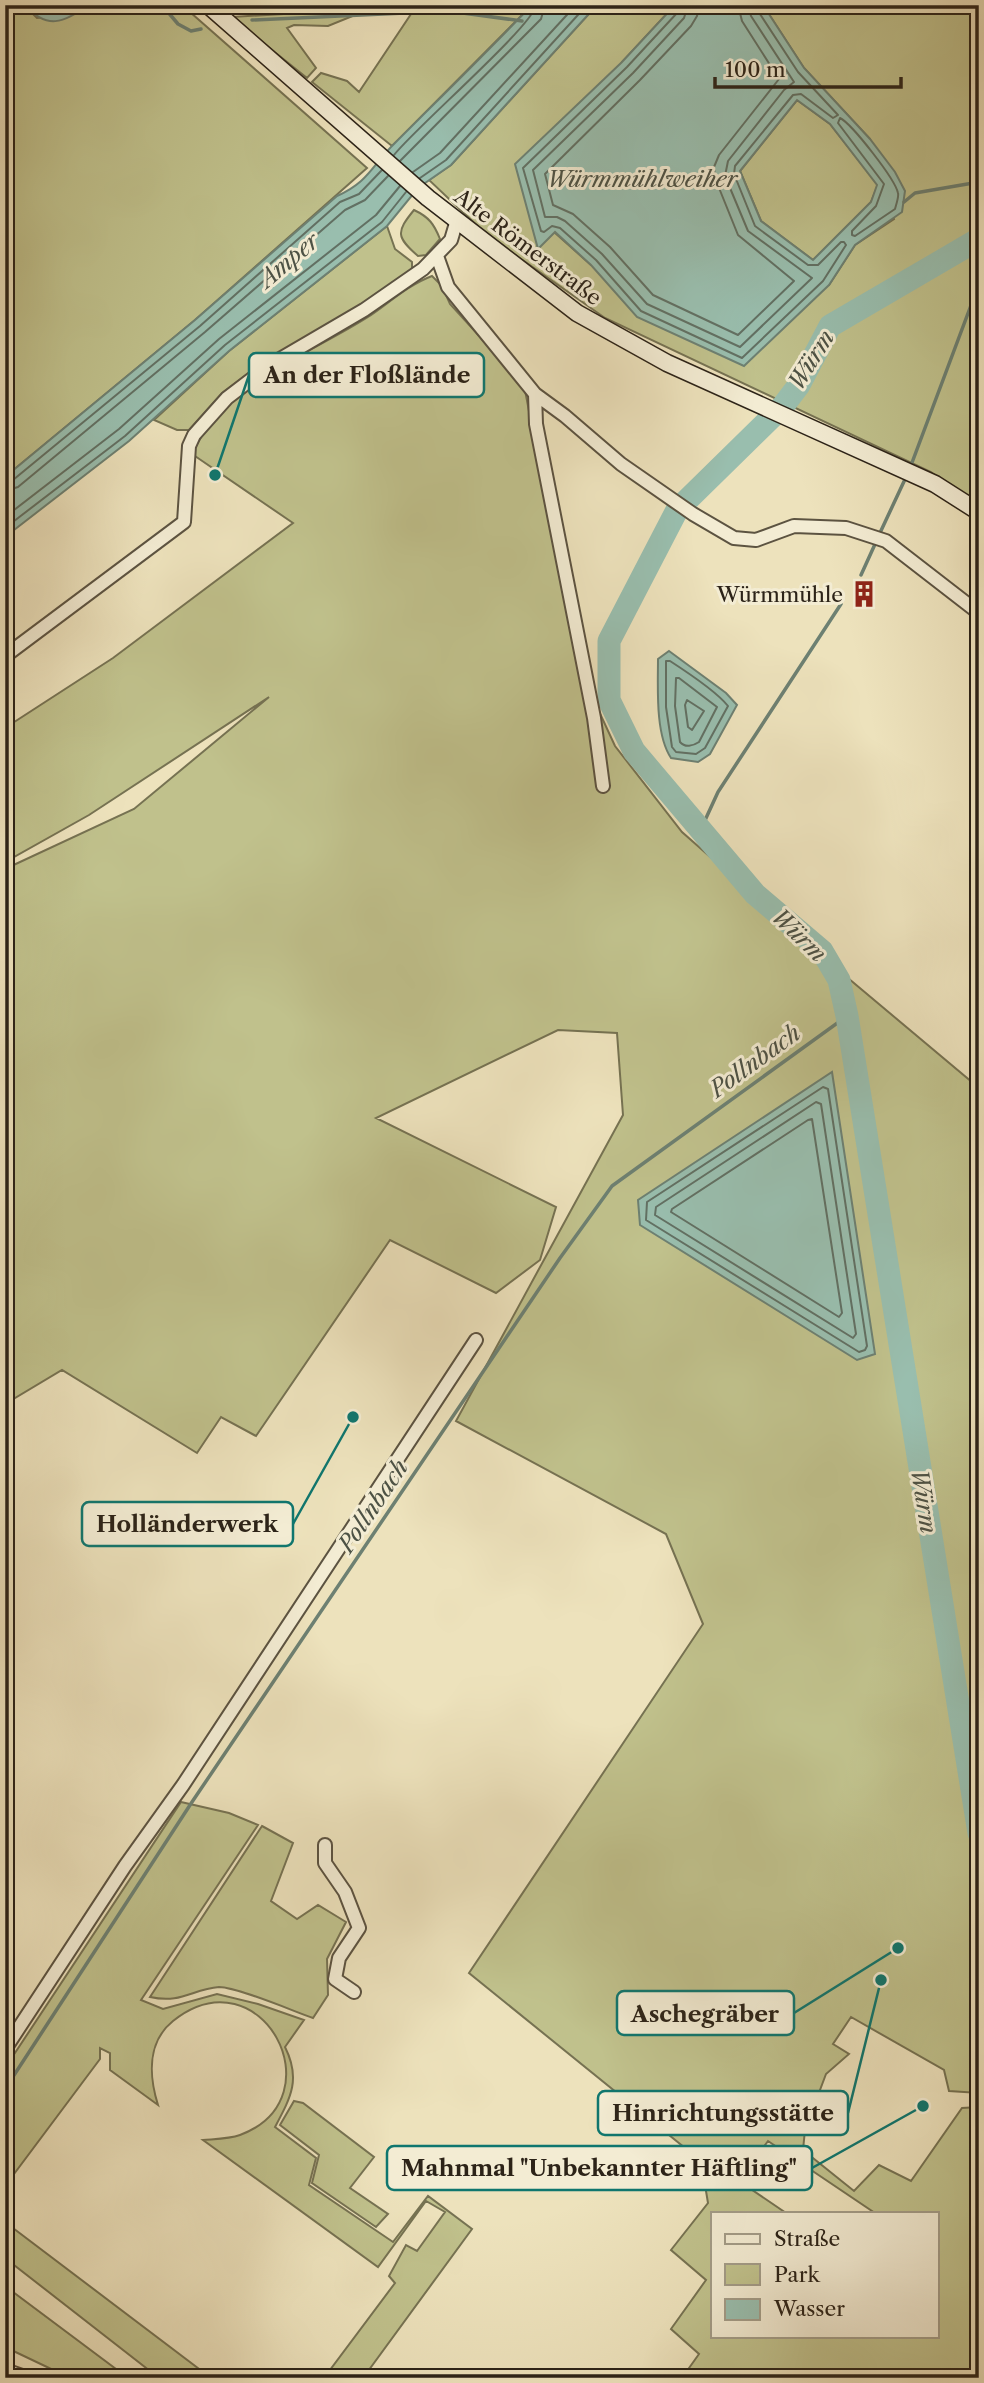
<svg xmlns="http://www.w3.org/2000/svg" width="984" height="2383" font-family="'Libre Caslon Text',serif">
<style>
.green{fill:#c0c18c;stroke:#767252;stroke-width:2;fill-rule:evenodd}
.water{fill:#99beae;stroke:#6d8072;stroke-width:2;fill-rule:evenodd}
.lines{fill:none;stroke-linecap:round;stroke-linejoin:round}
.shore{stroke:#627063;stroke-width:2}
.stream{stroke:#6d8072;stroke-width:3.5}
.river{stroke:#99beae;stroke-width:23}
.minor-casing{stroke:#5c5341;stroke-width:16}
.secondary-casing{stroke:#2c2318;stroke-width:19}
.minor{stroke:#f3ecd3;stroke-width:12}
.secondary{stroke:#f3ecd3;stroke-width:16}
.labels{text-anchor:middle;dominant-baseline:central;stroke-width:6;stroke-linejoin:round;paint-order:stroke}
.street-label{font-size:21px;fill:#2c2318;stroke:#f3ecd3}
.poi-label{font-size:21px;fill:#2c2318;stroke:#f3ecd3;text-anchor:end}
.water-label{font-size:23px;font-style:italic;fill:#4d5245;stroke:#f3ecd3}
.leader{fill:none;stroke:#0f766e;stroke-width:2.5}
.callout-dot{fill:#0f766e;stroke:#f3ecd3;stroke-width:2.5}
.callout{fill:#f3ecd3;stroke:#0f766e;stroke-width:2.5}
.callout-label{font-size:23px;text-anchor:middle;font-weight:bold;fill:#2c2318}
</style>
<rect width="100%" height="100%" fill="#ede2bc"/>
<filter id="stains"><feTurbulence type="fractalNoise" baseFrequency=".00286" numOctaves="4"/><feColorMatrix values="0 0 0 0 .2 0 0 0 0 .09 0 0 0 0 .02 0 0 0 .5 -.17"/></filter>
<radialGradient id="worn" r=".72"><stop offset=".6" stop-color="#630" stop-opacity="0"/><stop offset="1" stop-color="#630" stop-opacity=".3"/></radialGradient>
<path class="green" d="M5 5H24L37 18 75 14 89 5H182L367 168 195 320 5 477Z
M221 5H532L392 146 312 82 321 73 347 81 359 92 415 8H224Z
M597 5H675L622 62 538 248 554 232 591 265 829 285 855 245 894 219 870 139 804 68 763 5H979V409L976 419 979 422V508L931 472 605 318 487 235 429 180 451 165Z
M301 13 355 15 328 26 294 25 287 28 316 68 307 78 231 17Z
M797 100 830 124 878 185 871 202 813 260 761 221 740 171Z
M414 210C429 217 434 224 440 239L426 255 418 256C396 237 396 232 414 210Z
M387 226 395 249 412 262V269L360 305 265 361 222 393 189 430H177L154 420 229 351Z
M432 276 442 286 450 304 524 385 578 666 615 746 682 832 836 968 979 1088V2093L949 2091 944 2070 851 2017 833 2044 849 2054 826 2074 805 2130 803 2150 854 2191 879 2165 911 2181 962 2108 979 2107V2378H682L699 2354 671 2329 706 2280 671 2250 708 2203 703 2173 685 2148 469 1973 703 1624 666 1534 456 1421 623 1115 617 1033 558 1030 376 1118 556 1207 540 1260 496 1293 390 1240 256 1436 221 1417 197 1453 62 1370 5 1404V869L134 809 269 697 89 815 5 862V728L113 658 293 523 192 454C224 383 307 356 368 317 389 303 408 285 432 276ZM768 2141 875 2213H937V2336H713V2213H786L739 2181Z
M181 1802 229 1813 258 1825 141 2000 163 2009 217 1994 258 2004 304 2020 285 2047C301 2079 291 2097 275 2127L316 2158 309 2185 393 2242 428 2196 472 2229 363 2378H324L395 2283 389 2276 406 2245 417 2251 445 2212 426 2201 378 2267 203 2140C214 2139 229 2139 240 2135 339 2098 261 1951 173 2021 147 2042 149 2076 158 2105L110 2070V2053L100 2048V2059L5 2186V2068Z
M262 1826 293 1843 271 1901 297 1919 318 1905 346 1922 327 1959 328 1995 313 2018C293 2011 237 1987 219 1987 192 1989 182 2004 150 1997Z
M294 2101 303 2103 374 2157 350 2188 388 2214 376 2227 312 2183 319 2155 280 2125Z
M5 2222 211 2378H159L5 2258Z
M5 2286 128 2378H70L5 2347Z"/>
<path class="water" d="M24 5H89C62 23 48 30 24 5Z
M532 5H597L451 165 418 188 387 226 229 351 129 441 5 537V477L195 320 337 196C369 182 372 165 395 143 441 97 487 52 532 5Z
M675 5H763L804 68 870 139 895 172 905 191 902 212 855 245 829 285 744 366 637 317 591 265 555 232 538 249 515 164 622 62ZM797 100 830 124 877 185 871 202 813 260 761 221 740 171Z
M669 651 726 693 737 705 710 754 698 762 671 758C655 734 658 687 658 659Z
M832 1072 875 1354 857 1360 640 1225 638 1200Z"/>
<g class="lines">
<path class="shore" d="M679 5 677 13 627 67 523 168 541 231 544 232 552 226 560 228 596 260 641 311 742 358 823 281 846 245 844 242H841L818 265H808L755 226 734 174 735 166 793 95 801 94 833 118 838 115 798 72 758 11 757 5
M688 5 684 18 633 73 533 170 545 217H557L565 221 602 254 647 304 740 347 812 278 748 231 725 176 728 161 784 90 794 82 751 16 748 5
M699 5 697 16 691 26 640 80 545 174 553 205 573 214 610 247 653 295 738 335 794 281 738 235 715 178 714 167 719 155 779 79 742 21 738 5
M840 118C852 124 895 179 898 193 899 197 896 205 895 209L855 236 852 235V231L876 206 884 184 838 123Z
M394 155C414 129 534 25 536 5
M400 161 541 19 545 5
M413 172 440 153 576 5
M420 178 446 160 587 5
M5 482 13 480 200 326 340 202 359 194 382 170
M5 491 18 487 205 332 345 210 365 200 388 176
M5 517 119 429 219 339 376 215 400 186
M5 528 125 436 225 345 382 222 406 192
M666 661H670C687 672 716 691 728 706L705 748 696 754 676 752 672 747 666 707Z
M676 678H679L717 707 699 742C693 746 685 748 680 742L675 706Z
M687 700 704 711 692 730 688 727 685 705Z
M823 1087 828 1089 867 1346 865 1350 859 1352 646 1220 647 1202Z
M816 1102 821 1104 856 1334 853 1338 655 1215 656 1207Z
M812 1119 842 1313 839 1317 671 1212 672 1209 808 1120Z"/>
<path class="stream" d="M162 5 178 24 191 31 201 29
M252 20 448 11 522 21
M904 202 915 193 979 182
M910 468 979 284
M879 535 907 475
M861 575 876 542
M701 829 718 792 841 604
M5 2089 192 1802 560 1258 612 1186 847 1016"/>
<path class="river" d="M979 239 830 326 799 385 783 406 677 510 609 641V700L634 751 755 894 822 951 839 980 847 1016 979 1833"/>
<defs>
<path id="minor" d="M437 256 448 287 535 394 565 416 621 464 693 514 734 538 756 540 794 526 846 528 886 541 979 613
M535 394 536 424 594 718 603 786
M5 656 184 522 189 446 194 435 227 398 270 365 364 310 423 269 451 240 457 220
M325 1845V1863L345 1892 359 1928 339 1958 335 1979 354 1992
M5 2049 125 1866 183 1785 476 1340
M5 2370 28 2378"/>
<path id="secondary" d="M208 5 428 198 577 313 667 363 935 484 979 512"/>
</defs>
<use href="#minor" class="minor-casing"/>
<use href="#secondary" class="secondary-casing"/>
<use href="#minor" class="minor"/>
<use href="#secondary" class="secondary"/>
</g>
<defs>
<symbol id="building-bare" viewBox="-9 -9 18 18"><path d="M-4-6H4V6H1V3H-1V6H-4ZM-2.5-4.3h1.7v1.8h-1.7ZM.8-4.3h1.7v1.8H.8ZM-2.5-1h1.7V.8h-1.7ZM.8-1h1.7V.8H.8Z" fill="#8f2418" stroke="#f3ecd3" stroke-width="2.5" paint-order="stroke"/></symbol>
</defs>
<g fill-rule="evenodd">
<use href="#building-bare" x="845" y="575" width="38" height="38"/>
</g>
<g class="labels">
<g class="street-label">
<text transform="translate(528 247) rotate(37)">Alte Römerstraße</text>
</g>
<g class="poi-label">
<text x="843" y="594">Würmmühle</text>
</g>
<g class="water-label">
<text x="642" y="179">Würmmühlweiher</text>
<text transform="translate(289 260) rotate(-40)">Amper</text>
<text transform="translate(811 360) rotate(-58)">Würm</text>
<text transform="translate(799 935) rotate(44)">Würm</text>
<text transform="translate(755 1061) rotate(-36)">Pollnbach</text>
<text transform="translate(924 1501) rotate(81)">Würm</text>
<text transform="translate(373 1506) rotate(-56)">Pollnbach</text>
</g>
</g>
<path class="leader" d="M215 475L249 375M353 1417L293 1524M898 1948L794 2013M881 1980L848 2113M923 2106L812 2168"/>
<g class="callout-dot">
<circle cx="215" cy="475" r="7"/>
<circle cx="353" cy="1417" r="7"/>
<circle cx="898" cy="1948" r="7"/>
<circle cx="881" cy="1980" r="7"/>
<circle cx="923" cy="2106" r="7"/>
</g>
<g class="callout">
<rect x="249" y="353" width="235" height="44" rx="7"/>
<rect x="82" y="1502" width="211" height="44" rx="7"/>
<rect x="617" y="1991" width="177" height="44" rx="7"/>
<rect x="598" y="2091" width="250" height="44" rx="7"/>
<rect x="387" y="2146" width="425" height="44" rx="7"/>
</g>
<g class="callout-label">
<text x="367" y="383">An der Floßlände</text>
<text x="187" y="1532">Holländerwerk</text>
<text x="705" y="2022">Aschegräber</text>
<text x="723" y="2121">Hinrichtungsstätte</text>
<text x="599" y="2176">Mahnmal "Unbekannter Häftling"</text>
</g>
<rect width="984" height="2383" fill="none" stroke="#ede2bc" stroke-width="28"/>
<rect x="7" y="7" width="970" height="2369" fill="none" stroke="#2c2318" stroke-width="3.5"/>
<rect x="14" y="14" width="956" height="2355" fill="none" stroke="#2c2318" stroke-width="2"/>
<rect x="711" y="2212" width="228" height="126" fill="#f3ecd3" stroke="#a39c88" stroke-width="2"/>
<rect x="725" y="2234" width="35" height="10" fill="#f3ecd3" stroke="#a39c88" stroke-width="2"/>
<text x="774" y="2246" font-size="21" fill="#2c2318">Straße</text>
<rect x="725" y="2264" width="35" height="21" fill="#c0c18c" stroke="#a39c88" stroke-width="2"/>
<text x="774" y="2282" font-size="21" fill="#2c2318">Park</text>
<rect x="725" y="2299" width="35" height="21" fill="#99beae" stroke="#a39c88" stroke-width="2"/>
<text x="774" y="2316" font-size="21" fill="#2c2318">Wasser</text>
<path d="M715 77v10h186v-10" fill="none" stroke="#2c2318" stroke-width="3.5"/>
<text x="725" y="77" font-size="21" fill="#2c2318" stroke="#f3ecd3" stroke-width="5" paint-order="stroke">100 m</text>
<rect width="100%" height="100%" filter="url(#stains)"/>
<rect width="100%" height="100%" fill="url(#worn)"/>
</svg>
